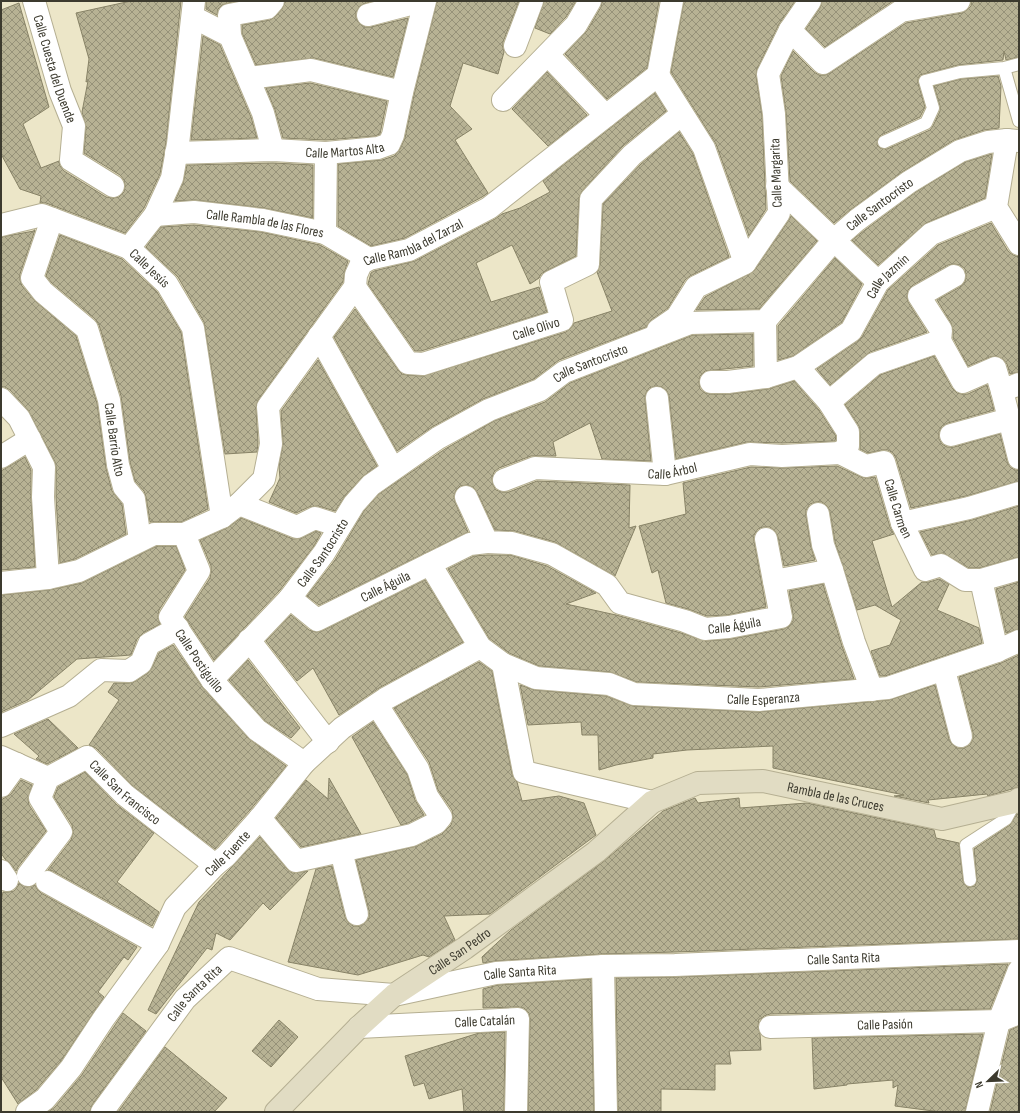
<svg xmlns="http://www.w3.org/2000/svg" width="1020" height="1113" font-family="'Sofia Sans Condensed',sans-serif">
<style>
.building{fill:url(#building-cross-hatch);stroke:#888367}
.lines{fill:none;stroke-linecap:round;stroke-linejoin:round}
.lane-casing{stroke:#b5af92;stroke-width:14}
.street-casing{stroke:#b5af92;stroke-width:24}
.secondary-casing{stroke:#b5af92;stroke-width:24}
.lane{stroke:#fff;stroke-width:12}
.street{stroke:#fff;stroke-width:22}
.secondary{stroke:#e1dcc3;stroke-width:22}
.labels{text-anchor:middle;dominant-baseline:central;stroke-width:4;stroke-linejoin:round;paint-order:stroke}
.street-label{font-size:14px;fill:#3c3a2e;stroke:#fff}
</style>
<defs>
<pattern id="building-cross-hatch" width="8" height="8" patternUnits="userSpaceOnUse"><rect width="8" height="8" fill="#b7b294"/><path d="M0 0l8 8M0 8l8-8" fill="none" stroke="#969279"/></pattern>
</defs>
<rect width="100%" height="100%" fill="#ece6c8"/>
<path class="building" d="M131 1H181L166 142 160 174 144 208 125 233 46 203H40L41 196 20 189 1 154V10L19 3 49 107 23 124 41 168 59 161 60 166 64 171 106 197 113 198 119 197 124 192 125 186 124 180 120 175 84 153 86 127 82 112 88 81 86 82 89 59 76 13Z
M206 1H236L222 5 218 9 217 15 206 9Z
M285 1H372L360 6 356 12V18L359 23 365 27H371L408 18 393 77 314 58 256 65 242 33V25L270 20 276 16 282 9Z
M437 1H519L503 42V48L504 52 498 74 463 63 450 106 472 129 455 140 488 193 482 197 405 238 371 246 338 226V164L382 160 394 156 400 149 405 138 414 95Z
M544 1H576L566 17 550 34 535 28Z
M602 1H659L647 68 607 99 565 54 587 31 601 7Z
M684 1H795L779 24 757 69 756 76 762 115 766 209 749 236 716 144 671 72Z
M822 1H893L825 47 806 29 820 8Z
M971 1H1019V57L1006 60 1004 51 1003 60 958 65 920 75 918 79V83L925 107 920 117 881 135 878 138 877 145 880 148 887 149 930 130 933 126 940 111V106L934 86 961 79 998 76 1001 86 999 128 984 130 954 140 902 172 850 210 834 223 790 181 786 113 781 76 793 51 814 72 819 75H825L830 73 906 23 962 13 967 10 971 6Z
M203 36 220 45 251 117 257 138 191 140Z
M547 72 587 115 548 146 512 109Z
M310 83 387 101 380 134 375 136 326 140 283 138 275 110 266 88Z
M655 93 666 111 623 146 582 191 579 198 576 256 546 271 541 274 539 278 530 284 512 245 476 263 491 302 539 287 547 312 421 351H415L368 284 371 273 374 271 415 261 495 219 502 214 520 208 550 192 543 181Z
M679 132 693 154 729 257 690 276 685 280 668 308 651 320 646 327 559 360 534 379 483 399 432 427 397 451 334 337 355 309 398 370 402 374 407 375 422 376 566 332 571 328 574 323 612 311 597 272 600 265 603 204 641 164Z
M992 154 985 198 926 223 878 265 852 240 865 230 916 192 965 162Z
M273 163 313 165V218L264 208 195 200 175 201 183 183 187 165Z
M791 216 817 241 759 309 696 310 705 297 754 271 789 220Z
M991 223 1008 251 1013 255 1019 257V372L1010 374 1007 364 1003 359 996 356 990 357 968 366 953 338V331L951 323 937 300 960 287 965 282 966 276 965 269 960 265 954 264 948 265 913 285 908 290 907 297 908 302 927 332 870 352 830 385 817 369 858 341 862 337 888 290 938 245Z
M194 225 261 232 320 245 348 261 345 270 343 282 258 400 256 408 258 443 257 452 225 454 204 322 178 277 146 247 161 227Z
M34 230H35L20 274V280L22 286 35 301 76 336 97 403 106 468 112 491 122 504 126 534 75 559 60 563 56 497V467L55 462 28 410 10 390 5 387H1V237L34 231Z
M60 235 122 259 157 292 181 332 208 509 181 522H150L146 497 144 491 135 481 130 462 121 396 99 325 95 319 52 283 46 276Z
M835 258 862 284 842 322 793 356 778 360V326Z
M753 334V366L705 371 700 376 699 382 700 389 705 393 711 394H730L768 389 794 381 819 410 836 436 835 441 782 443 747 442 676 459 669 396 667 391 662 387 656 386 649 388 646 393 645 399 651 461 602 459 590 423 553 442 556 456H531L499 468 494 472 492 478 493 485 496 490 502 492H509L537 481 630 485 629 528 636 526 615 576 555 542 515 531 495 530 477 492 473 487 467 485 460 486 456 490 454 496 455 502 468 532 319 605 307 596 335 560 364 511 379 494 445 449 494 421 545 402 570 383 693 335Z
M934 356 952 388 957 393 962 394H968L987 385 994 410 948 423 942 426 939 432V439L942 444 947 447H954L1000 434 1007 461 1010 467 1015 470H1019V481L966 496 911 508 896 458 893 453 888 450H882L868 453 860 449V432L859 426 845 405 880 375Z
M318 360 377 466 362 477 345 496 335 511 318 506 309 507 296 513 269 502 280 478 279 467 283 443 281 411Z
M25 457 31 470V498L35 567 1 570V471Z
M837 466 861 477 868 478 875 477 890 527 894 534 872 541 892 607 922 582H929L939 579 949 584 937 610 979 628 982 643 885 676H880L871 651 890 645 901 620 875 605 857 610 835 542 830 512 827 506 822 502H816L810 504 806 510V516L811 547 815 560 784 566 778 537 775 531 770 527H763L758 529 754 535V541L766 607 727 615 707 616 688 609 666 603 658 570 652 573 639 526 686 514 683 483 751 467 783 468Z
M1019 506V557L979 568H969L943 553 932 555 920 532 972 520Z
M241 518 293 539 302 538 316 531 321 533 314 546 280 590 214 660 185 617 210 578 211 572V566L200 540 227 528Z
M157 546H176L185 570 159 610 158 617 160 624 143 633 137 639 131 655 77 659 28 700 1 712V595L49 590 82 583Z
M487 555H510L547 566 596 593 566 604 616 615 681 633 706 641 731 639 784 629 789 626 793 621V615L789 591 823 584 842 646 854 679 759 687 637 682 610 672 539 666 509 653 489 638 448 569 474 556Z
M425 580 463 642 379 688 339 715 313 668 297 681 266 641 291 615 309 630 316 632 322 631Z
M1019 582V629L1006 633 996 589Z
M173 645 203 688 248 738 286 766 250 810 215 849 133 786 96 748 89 745 119 700 108 692 114 683H129L136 681 148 673 152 668 159 653Z
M1019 655V787L988 796 987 794 928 800 929 803 894 796 904 795 773 768V746L687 750 653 754V758L616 765 599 770 598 735H582L581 722 528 725 520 685 535 690 606 696 633 706 758 712 889 700 935 685 949 739 952 744 957 748H964L970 745 973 739V733L959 677 1001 663Z
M248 660 300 728 291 738 265 721 229 680Z
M479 662 492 671 512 774 515 780 517 782 522 801 559 796 584 803 596 835 490 914 444 916 455 940 429 957 423 955 358 975 288 962 316 869 332 866 345 917 348 922 353 926H360L365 923 369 918V911L356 860 417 846 442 834 451 825 453 818 452 810 438 790 429 762 394 708Z
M48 719 78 748 47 764 36 759 39 756 14 734Z
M373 722 407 774 415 800 424 815 408 823 401 825 352 737Z
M85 772 117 805 154 833 117 882 159 912 152 926 53 871 48 870 71 840 73 833 72 825 54 797 58 787Z
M329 778 361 834 301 847 276 818 306 780 328 799Z
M21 780 32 785 28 799 29 805 46 831 18 867 16 871 11 864 5 859 1 853V800L11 794Z
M695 798 698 803 739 798 740 808 807 803 934 830 936 838 959 843 963 881 967 887H970L975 886 977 880 974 849 1010 825 1017 814H1019V939L675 952 602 954 495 961 483 963 482 957 511 930 603 862 663 811Z
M260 837 287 869 292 873 308 871 270 910 263 903 230 940 216 933 212 950 207 948 156 1014 148 1010 199 902Z
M19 883 27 887 35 885 37 889 41 893 137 947 128 960 124 957 98 992 104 997 61 1061 36 1090 18 1104 1 1077V901L3 892H8L14 891 18 886Z
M1008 964 990 1009 770 1014 764 1016 761 1019H759L758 1027 760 1034 761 1050 729 1051 731 1064H715V1090L661 1089V1112H618L616 978 676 977Z
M591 979 594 1112H528L530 1019 529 1013 524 1008 518 1007 483 1008V989L498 985Z
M123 1013 146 1031 92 1105 90 1112H48L55 1107 81 1076Z
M279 1020 298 1037 271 1067 252 1051Z
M1019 1026V1112H990L1010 1030Z
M505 1032 504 1112H464L462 1089 429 1099 424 1083 414 1086 405 1056 479 1033Z
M983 1034 965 1112H941L895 1106 898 1085 893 1088V1080L847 1084V1085L814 1089 812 1038Z
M165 1047 227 1098 214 1112H118Z"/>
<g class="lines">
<defs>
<path id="lane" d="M1004 68 1019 121
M884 142 926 123 933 108 925 81 960 72 1004 68 1019 64
M970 880 966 845 1006 819 1015 802"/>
<g id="street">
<path id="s1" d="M34 1 60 91 74 126 71 160 113 186"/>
<path id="s2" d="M194 1 178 144 172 178 155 215 129 248 167 284 193 328 222 517"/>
<path d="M368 15 422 1"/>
<path d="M193 17 230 36 263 113 273 150"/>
<path d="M790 30 823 63 901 11 959 1"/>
<path d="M230 36 229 15 267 8 273 1"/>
<path d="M515 46 532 1"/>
<path d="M548 55 606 116"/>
<path d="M658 75 704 148 745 263"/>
<path d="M249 78 311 70 402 92"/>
<path d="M503 100 576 25 590 1"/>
<path d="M1007 140 996 207 1019 244"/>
<path id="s3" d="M176 153 273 150 326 153 378 148 389 144 393 135 402 92 425 1"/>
<path d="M777 186 878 282"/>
<path id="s4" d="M155 215 194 212 263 220 325 233 369 259"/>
<path id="s5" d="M52 219 32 278 43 292 87 329 109 400 118 465 124 487 134 499 140 540"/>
<path d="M1 225 42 215 129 248"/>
<path d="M325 233 326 153"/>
<path id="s6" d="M355 287 408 363 423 364 562 320 551 282 588 264 591 199 632 155 682 114"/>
<path id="s7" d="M765 321 766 377 798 367 851 331 878 282 931 234 996 207"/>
<path d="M658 330 677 317 696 287 745 263 779 213 774 114 768 74 790 30 810 1"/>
<path d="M319 336 393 469"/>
<path d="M940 341 941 330 919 296 954 276"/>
<path id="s8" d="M798 367 829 402 848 432V446L840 453 866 466 884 462 902 523 925 570 941 565 965 580H981L997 651"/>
<path d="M711 382H728L766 377"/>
<path d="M1002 391 1019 458"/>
<path d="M657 398 665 474"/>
<path d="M1 399 19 418 44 467 43 497 48 578"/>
<path d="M829 402 874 364 940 341 963 382 995 368 1002 391 1019 384"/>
<path d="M951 435 1009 419"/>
<path d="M1 457 30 439"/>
<path id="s9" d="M504 480 535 468 665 474 750 454 782 456 840 453"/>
<path id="s10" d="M466 497 487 542 512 543 552 554 607 585 620 603 685 621 705 629 729 627 781 617 774 581 832 570 854 642 872 690"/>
<path d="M239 504 297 527 315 518 340 526"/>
<path d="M818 514 823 545 832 570"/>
<path d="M902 523 969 508 1019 493"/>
<path id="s11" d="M184 534 199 571 170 617 212 680 257 730 304 763"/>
<path d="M766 539 774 581"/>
<path id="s12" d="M430 564 480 647 503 664 536 678 609 684 634 694 759 700 888 688 997 651 1019 641"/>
<path d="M981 580 1019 569"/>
<path id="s13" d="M1 583 48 578 79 571 154 534H184L222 517 239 504 264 479 271 444 268 407 355 287 356 275 361 264 369 259 409 250 489 208 658 75 672 1"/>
<path id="s14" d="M290 598 317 620 470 544 487 542"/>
<path d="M249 640 328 742"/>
<path d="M503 664 524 772 652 802"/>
<path d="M944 670 961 736"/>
<path id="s15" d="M212 680 290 598 324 553 354 504 371 485 438 438 489 410 540 390 564 372 690 323 765 321 834 240 857 220 909 182 960 151 988 142 1007 140 1019 141"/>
<path d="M1 726 69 696 101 670 129 671 141 663 149 644 178 628"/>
<path d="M1 757 48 778"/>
<path d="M1 786 17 764"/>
<path d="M260 818 296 861 412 835 436 823 441 817 427 796 418 769 377 705"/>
<path d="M341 851 357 914"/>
<path d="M1 871 7 880"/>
<path id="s16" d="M28 875 61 832 40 798 48 778 87 757 125 795 215 865"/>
<path d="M47 882 158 944"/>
<path d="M603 966 606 1112"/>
<path id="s17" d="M359 1027 518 1019 516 1112"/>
<path id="s18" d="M770 1027 999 1021 1019 1013"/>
<path id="s19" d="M27 1112 45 1099 71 1068 104 1018 158 944 175 907 215 865 226 856 260 818 304 763 342 728 385 699 480 647"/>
<path id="s20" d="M102 1112 185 999 229 958 318 989 394 995 496 973 603 966 675 965 1019 951"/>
<path d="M977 1112 999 1021 1019 970"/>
</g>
<g id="secondary">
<path id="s21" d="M276 1112 359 1027 394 995 465 948 596 852 652 802 698 783 763 781 942 819 1015 802 1019 799"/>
</g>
</defs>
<use href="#lane" class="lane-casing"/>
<use href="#street" class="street-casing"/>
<use href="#secondary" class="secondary-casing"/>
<use href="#lane" class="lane"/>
<use href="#street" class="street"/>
<use href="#secondary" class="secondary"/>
</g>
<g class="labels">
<g class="street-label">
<text stroke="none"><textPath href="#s1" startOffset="71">Calle Cuesta del Duende</textPath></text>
<text stroke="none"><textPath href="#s3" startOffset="169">Calle Martos Alta</textPath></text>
<text transform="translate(776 173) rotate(-92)">Calle Margarita</text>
<text stroke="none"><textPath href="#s15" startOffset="852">Calle Santocristo</textPath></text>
<text stroke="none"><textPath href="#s4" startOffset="111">Calle Rambla de las Flores</textPath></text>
<text stroke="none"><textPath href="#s13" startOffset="593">Calle Rambla del Zarzal</textPath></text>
<text stroke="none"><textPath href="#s2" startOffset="290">Calle Jesús</textPath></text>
<text stroke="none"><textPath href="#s7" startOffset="220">Calle Jazmín</textPath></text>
<text stroke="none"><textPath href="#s6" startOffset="226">Calle Olivo</textPath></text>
<text stroke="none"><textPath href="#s15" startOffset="505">Calle Santocristo</textPath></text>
<text stroke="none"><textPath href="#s5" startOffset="252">Calle Barrio Alto</textPath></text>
<text stroke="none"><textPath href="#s9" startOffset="171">Calle Árbol</textPath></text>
<text stroke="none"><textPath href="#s8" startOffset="203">Calle Carmen</textPath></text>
<text stroke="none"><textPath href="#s15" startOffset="169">Calle Santocristo</textPath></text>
<text stroke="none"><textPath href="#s14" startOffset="111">Calle Águila</textPath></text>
<text stroke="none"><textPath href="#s10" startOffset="320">Calle Águila</textPath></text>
<text stroke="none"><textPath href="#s11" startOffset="147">Calle Postiguillo</textPath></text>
<text stroke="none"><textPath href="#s12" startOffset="391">Calle Esperanza</textPath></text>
<text stroke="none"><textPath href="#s16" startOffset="212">Calle San Francisco</textPath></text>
<text stroke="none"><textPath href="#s21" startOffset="678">Rambla de las Cruces</textPath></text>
<text stroke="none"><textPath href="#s19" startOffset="330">Calle Fuente</textPath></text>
<text stroke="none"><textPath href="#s21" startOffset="245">Calle San Pedro</textPath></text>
<text stroke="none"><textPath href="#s20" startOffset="823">Calle Santa Rita</textPath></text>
<text stroke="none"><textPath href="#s20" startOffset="499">Calle Santa Rita</textPath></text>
<text stroke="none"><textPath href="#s20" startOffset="151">Calle Santa Rita</textPath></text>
<text stroke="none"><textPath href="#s17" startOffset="126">Calle Catalán</textPath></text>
<text stroke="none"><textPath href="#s18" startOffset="115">Calle Pasión</textPath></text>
</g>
</g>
<rect width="1020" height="1113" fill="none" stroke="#3c3a2e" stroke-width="4"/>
<g transform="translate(988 1081) rotate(247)" stroke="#ffffff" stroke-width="3" paint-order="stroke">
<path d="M0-3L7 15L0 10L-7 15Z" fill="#3c3a2e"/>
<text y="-6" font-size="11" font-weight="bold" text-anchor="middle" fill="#3c3a2e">N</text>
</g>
</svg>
